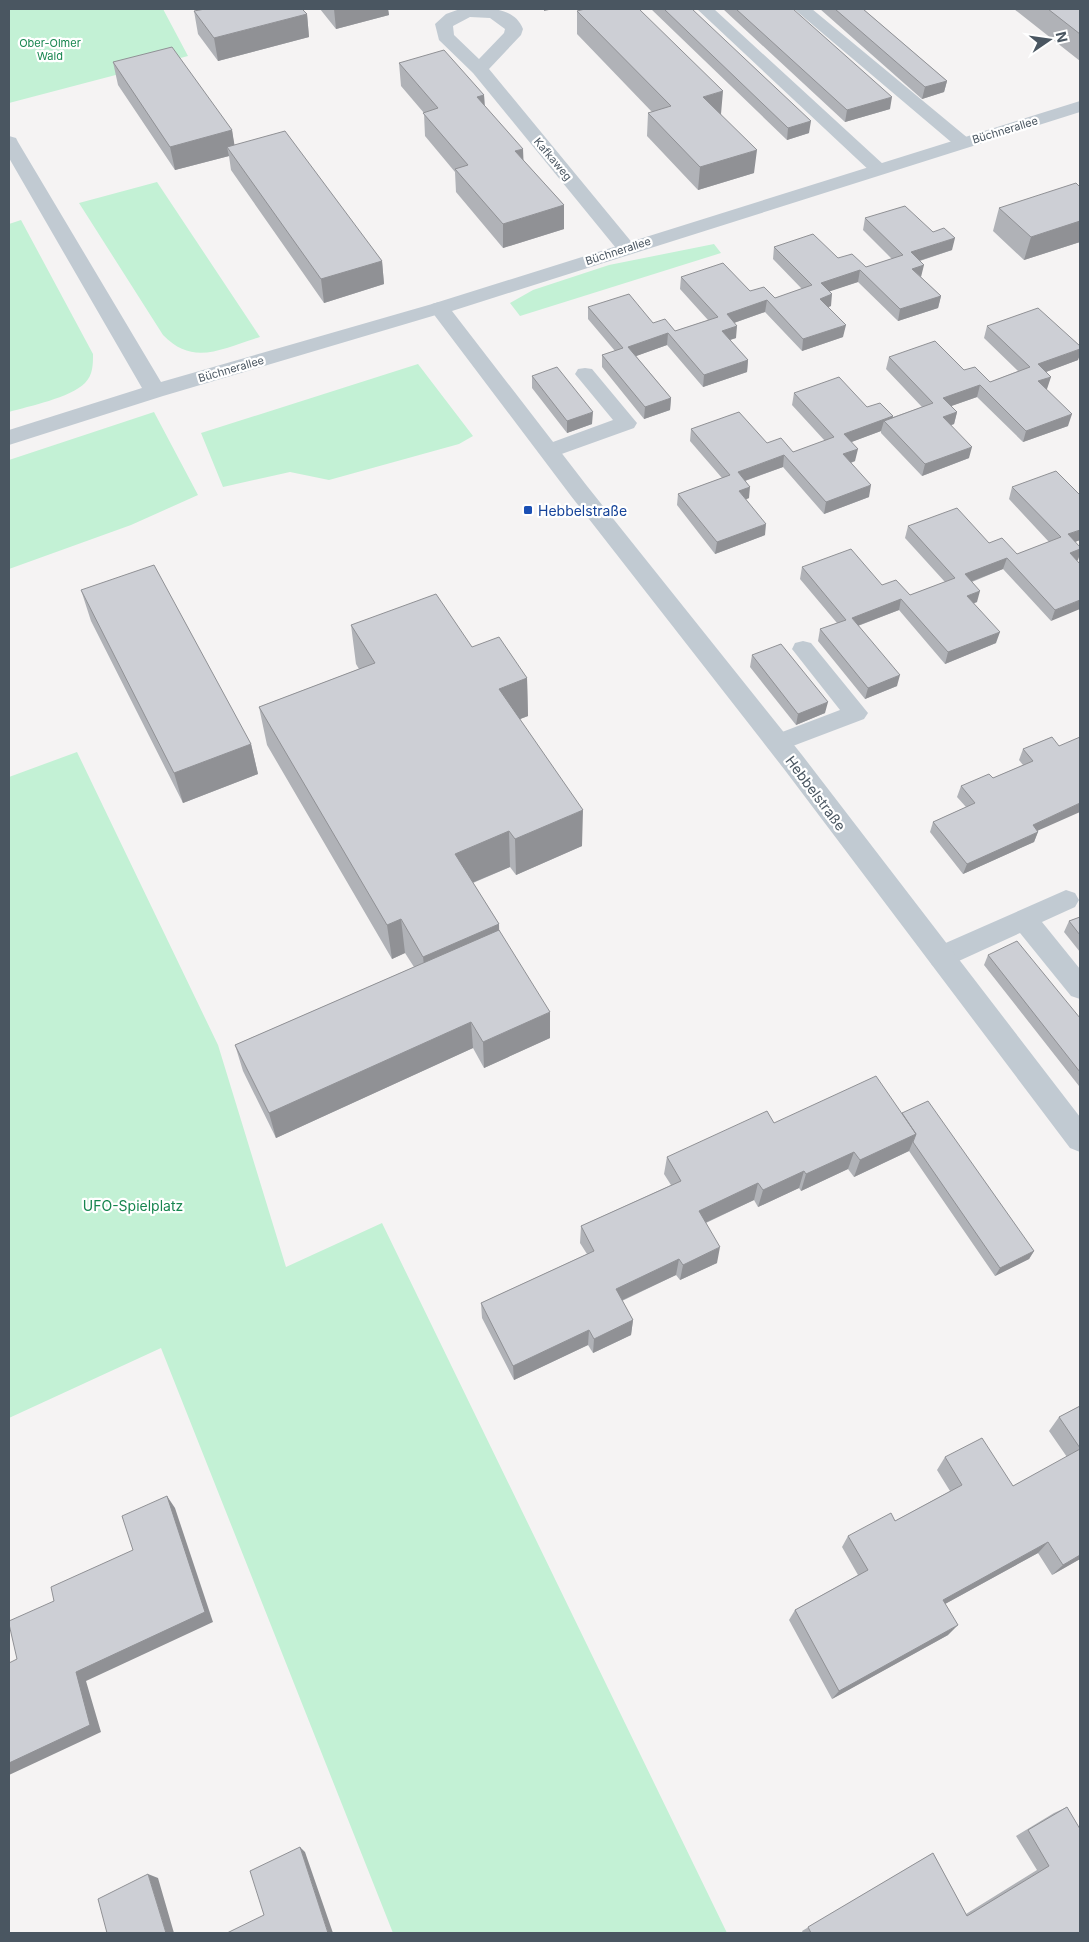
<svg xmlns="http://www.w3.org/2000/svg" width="1089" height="1942" font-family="Inter,sans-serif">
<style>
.green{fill:#c3f1d5}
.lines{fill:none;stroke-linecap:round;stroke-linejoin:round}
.service{fill:#c1cad2;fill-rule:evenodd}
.minor{fill:#c1cad2;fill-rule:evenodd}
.tertiary{fill:#c1cad2;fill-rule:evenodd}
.wall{fill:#b0b2b7}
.shaded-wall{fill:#909195}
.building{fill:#cdcfd5;stroke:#909195}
.transit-dot{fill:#1a4fb4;stroke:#fff;stroke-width:2}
.labels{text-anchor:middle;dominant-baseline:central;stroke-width:4.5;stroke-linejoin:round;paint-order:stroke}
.far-park-label{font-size:11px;fill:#17864f;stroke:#fff}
.far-street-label{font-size:11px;fill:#4a5661;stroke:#fff}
.transit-label{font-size:14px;fill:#164399;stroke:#fff;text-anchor:start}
.street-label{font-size:14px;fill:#4a5661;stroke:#fff}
.park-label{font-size:14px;fill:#17864f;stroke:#fff}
</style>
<rect width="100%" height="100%" fill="#f5f3f3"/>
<path class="green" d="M9 9H163L188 56 9 103Z
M157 182 260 337C222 348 194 367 163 335L79 203Z
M21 220 93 354C93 364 93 375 85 383 70 398 29 406 9 412V224Z
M714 244 721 253 520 316 510 303 533 290 609 265Z
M418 364 473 436 459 444 329 480 290 472 223 487 201 433Z
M154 412 198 495 131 525 9 569V460Z
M77 752 218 1045 286 1267 382 1223 727 1933H393L161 1348 9 1418V777Z"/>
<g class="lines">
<path class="service" d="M697 9H714L884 165 887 169 884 173H872Z
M794 9H812L969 139 972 143 969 147H957Z
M585 368 592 369 637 423 634 428 556 456 549 458 542 456 539 451 542 446 613 420 575 374 578 369Z
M803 641 811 643 868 713 864 719 777 752 769 749 765 743 769 737 840 710 792 649 795 643Z
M1066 890 1075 893 1079 900 1075 907 1042 922 1080 969V999L1071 996 1020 933 950 965 941 968 932 965 928 957 932 949Z"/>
<path class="minor" d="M460 9C482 9 513 4 523 29L521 35 489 69 634 245 637 249 634 253H620L473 73 439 40 435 24 446 14ZM470 17 490 18 505 29 504 33 479 59 454 35 453 26Z
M9 136 16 138 18 142 161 382 439 302 446 304 449 308 446 312 163 396 9 445V430L142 388 9 158Z"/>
<path class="tertiary" d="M1080 101V112L452 311 587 486 802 755 1080 1117V1152L1070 1148 784 769 571 496 429 308 432 304Z"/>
</g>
<path class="wall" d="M320 9H388L389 15 336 29Z
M651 9H692L809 133 787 140Z
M723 9H793L890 109 845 122Z
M820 9H863L947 81 944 92 922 99Z
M1014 9H1080V61Z
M194 11 307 14 309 37 218 61 198 34Z
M577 11 721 114 754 173 698 190 647 136 648 113 652 112 577 34Z
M113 62 232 130 234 145 382 261 384 284 324 303 231 170 229 156 175 170 118 85Z
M399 63 484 95 485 106 523 160 564 205V229L503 248 456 192 455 172 425 136 424 113 401 86Z
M1080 187V242L1024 260 993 231 999 208Z
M865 218 952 250 920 261 921 277 941 296 938 308 898 321 858 282 829 291 831 306 828 307 843 337 802 351 765 312 734 323 736 338 730 340 748 360 747 372 703 387 667 345 636 356 671 398 670 410 644 419 602 367V355L615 351 588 319V307L653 323 675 331 708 320 680 289 681 277 750 291 775 298 802 289 773 259 774 247 838 258 866 267 892 259 863 230Z
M987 326 1078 360 1046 372 1047 389H1046L1068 426 1023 442 977 397 951 406 957 412 954 424 951 425 969 458 922 476 881 433V431L851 442 855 461 851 463 869 497 824 514 783 467 745 481 749 498 746 499 765 535 715 554 677 505 678 494 722 478 690 441 691 429 767 443 793 452 825 441 792 405 794 393 867 407 893 416V417L922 407 886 369 889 357 964 370 990 382 1018 371 984 338Z
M532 376 592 424 567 433 532 388Z
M1012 487 1080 540 1075 542 1078 560 1077 561 1051 621 1003 569 972 582 977 602 974 603 996 643 945 664 899 610 858 626 897 686 865 699 818 641 820 629 837 623 800 579 802 567 882 585 910 595 945 582 905 538 908 526 989 543 1017 554 1049 542 1009 499Z
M81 590 251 744 258 774 183 803 91 621Z
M351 625 472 647 527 678 528 716 520 719 582 846 516 875 510 867 473 883 499 924V930L550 1038 484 1068 473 1048 276 1138 243 1071 235 1045 414 967 405 953 392 959 267 745 259 707 359 669 356 664Z
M752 655 825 713 796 725 750 667Z
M1052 737 1038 831 1034 842 963 874 930 832 933 822 966 807 957 797 961 786 993 778 1023 765 1019 760 1023 749Z
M1080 917V952L1064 932 1069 921Z
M988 955 1080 1018V1085L1079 1086 984 965Z
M902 1113 1034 1251 1029 1259 995 1276 909 1151 854 1177 848 1169 801 1191 799 1188 758 1207 754 1200 706 1223 717 1263 680 1280 676 1275 622 1301 633 1320 631 1335 593 1353 588 1345 514 1380 482 1318 481 1303 587 1254 580 1243 581 1226 671 1185 664 1174 667 1157 774 1123Z
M1080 1406V1559L1052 1575 1038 1553 945 1604 948 1635 832 1699 789 1620 795 1610 858 1575 842 1547 848 1536 895 1521 950 1491 937 1470 945 1457 1013 1486 1067 1457 1049 1431 1059 1417Z
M1067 1807 1080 1933H803L802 1931 933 1853 966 1914 1037 1870 1016 1836 1054 1813Z"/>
<path class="shaded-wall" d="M334 9H388L389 15 336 29Z
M544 9H554L544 11Z
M307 14 309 37 218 61 214 38Z
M947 81 944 92 922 99 925 87Z
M723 91 721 114 701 120 703 97Z
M484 95 485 118 477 97Z
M892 97 890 109 845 122 847 110Z
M811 121 809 133 787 140 788 128Z
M232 130 236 154 227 147 229 156 175 170 170 147Z
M523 149 524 172 515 151Z
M757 150 754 173 698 190 700 167Z
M564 205V229L503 248V224Z
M1080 221V242L1024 260 1031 237Z
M955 238 952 250 909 264 911 252Z
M382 261 384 284 324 303 321 279Z
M924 265 921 277 912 269Z
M860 270 858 282 819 295 821 283Z
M832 294 831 306 818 311 820 299Z
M941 296 938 308 898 321 900 309Z
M767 300 765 312 725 326 727 314Z
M846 325 843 337 802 351 803 339Z
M737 326 736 338 720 343 722 331Z
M668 333 667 345 628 359V347Z
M1080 349V355L1078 360 1035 376 1038 364Z
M748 360 747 372 703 387 704 375Z
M1051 377 1047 389 1035 393 1038 381Z
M980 385 977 397 940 410 943 398Z
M671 398 670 410 644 419 645 407Z
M593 412 592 424 567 433V421Z
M957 412 954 424 940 429 943 417Z
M1072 414 1068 426 1023 442 1026 431Z
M893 416 891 428 884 421 881 431 841 446 844 434Z
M972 447 969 458 922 476 925 464Z
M858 449 855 461 841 466 843 454Z
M784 455 783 467 736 484 738 472Z
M871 485 869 497 824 514 826 502Z
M750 487 749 498 737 503 739 491Z
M766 524 765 535 715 554 717 542Z
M1080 530V540L1064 546 1068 534Z
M1080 549V554L1078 560 1066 565 1070 553Z
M1007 558 1003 569 962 585 965 574Z
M980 591 977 602 963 607 967 596Z
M901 599 899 610 849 629 852 618Z
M1080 600V609L1051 621 1055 610Z
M1000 632 996 643 945 664 948 652Z
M900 675 897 686 865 699 868 688Z
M527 678 528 716 500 727 499 689Z
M828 702 825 713 796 725 798 714Z
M251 744 258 774 183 803 174 773Z
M1080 803V812L1028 835 1033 825Z
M583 810 582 846 516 875 515 839Z
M509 831 510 867 457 889 455 854Z
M1038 832 1034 842 963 874 967 864Z
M401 919 405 953 392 959 387 925Z
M499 924 500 958 427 990 423 957Z
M550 1012V1038L484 1068 483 1042Z
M471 1022 473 1048 276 1138 269 1113Z
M916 1134 909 1151 854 1177 860 1160Z
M854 1152 848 1169 801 1191 806 1174Z
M804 1171 799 1188 758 1207 763 1190Z
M758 1183 754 1200 696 1227 699 1211Z
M720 1247 717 1263 680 1280 683 1265Z
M1034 1251 1029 1259 995 1276 1000 1268Z
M679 1259 676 1275 614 1304 616 1289Z
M633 1320 631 1335 593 1353 594 1339Z
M589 1330 588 1345 514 1380 513 1366Z
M167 1496 175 1508 213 1622 86 1681 101 1732 9 1775V1763L76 1672Z
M1048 1542 1038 1553 934 1610 943 1600Z
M1080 1555V1559L1052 1575 1063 1565Z
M958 1625 948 1635 832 1699 839 1691Z
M300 1847 305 1852 333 1933H328Z
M148 1874 158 1878 174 1933H166Z"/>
<path class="building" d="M205 9H302L307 14 214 38 194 11Z
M585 9H639L723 91 703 97 757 150 700 167 648 113 671 106 577 11Z
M664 9H692L811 121 788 128Z
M736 9H793L892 97 847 110Z
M835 9H863L947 81 925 87Z
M1048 9H1080V34Z
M172 47 232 130 170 147 113 62Z
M444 50 484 95 477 97 523 149 515 151 564 205 503 224 455 169 468 165 423 113 438 108 399 63Z
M285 131 382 261 321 279 227 147Z
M1076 183 1080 187V221L1031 237 999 208Z
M905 206 933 232 944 228 955 238 911 252 924 265 912 269 941 296 900 309 860 270 821 283 832 294 820 299 846 325 803 339 767 300 727 314 737 326 722 331 748 360 704 375 668 333 628 347 671 398 645 407 602 355 623 348 588 307 629 294 653 323 665 319 675 331 718 317 681 277 723 263 750 291 764 287 775 298 812 285 774 247 813 234 838 258 852 254 866 267 903 255 865 218Z
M1038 308 1080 346V349L1038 364 1051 377 1038 381 1072 414 1026 431 980 385 943 398 957 412 943 417 972 447 925 464 884 421 933 403 889 357 935 341 964 370 975 367 990 382 1030 367 987 326Z
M557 367 593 412 567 421 532 376Z
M839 377 867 407 880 403 893 416 844 434 858 449 843 454 871 485 826 502 784 455 738 472 750 487 739 491 766 524 717 542 678 494 730 475 691 429 739 412 767 443 781 438 793 452 834 437 794 393Z
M1056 471 1080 495V530L1068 534 1080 547V549L1070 553 1080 564V600L1055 610 1007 558 965 574 980 591 967 596 1000 632 948 652 901 599 852 618 900 675 868 688 820 629 846 620 802 567 851 549 882 585 896 580 910 595 955 578 908 526 957 508 989 543 1002 538 1017 554 1061 537 1012 487Z
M154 565 251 744 174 773 81 590Z
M436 594 472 647 499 637 527 678 499 689 583 810 515 839 509 831 455 854 499 924 423 957 401 919 387 925 259 707 375 663 351 625Z
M781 644 828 702 798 714 752 655Z
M1052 737 1059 746 1080 737V803L1033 825 1038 832 967 864 933 822 975 803 961 786 989 774 993 778 1033 761 1023 749Z
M1080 917V935L1069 921Z
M499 930 550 1012 483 1042 471 1022 269 1113 235 1045Z
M1017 941 1080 1018V1072L988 955Z
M876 1076 916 1134 860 1160 854 1152 806 1174 804 1171 763 1190 758 1183 699 1211 720 1247 683 1265 679 1259 616 1289 633 1320 594 1339 589 1330 513 1366 481 1303 594 1251 581 1226 681 1181 667 1157 767 1111 774 1123Z
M928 1101 1034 1251 1000 1268 913 1142 916 1134 902 1113Z
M1080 1406V1448L1059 1417Z
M982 1438 1013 1486 1080 1449V1555L1063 1565 1048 1542 943 1600 958 1625 839 1691 795 1610 868 1570 848 1536 891 1513 895 1521 962 1485 945 1457Z
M167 1496 205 1612 76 1672 90 1725 9 1763V1663L17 1659 9 1624V1621L54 1601 51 1587 133 1550 122 1516Z
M1067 1807 1080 1829V1933H811L808 1927 933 1853 967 1916 1049 1866 1028 1830Z
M300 1847 328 1933H227L264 1915 250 1871Z
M148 1874 166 1933H107L98 1899Z"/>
<rect class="transit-dot" x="523" y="505" width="10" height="10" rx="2.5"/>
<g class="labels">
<g class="far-park-label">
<text x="50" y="43">Ober-Olmer<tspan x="50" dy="13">Wald</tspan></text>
</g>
<g class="far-street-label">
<text transform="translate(1005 130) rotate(-17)">Büchnerallee</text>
<text transform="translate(553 159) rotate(50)">Kafkaweg</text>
<text transform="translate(618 251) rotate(-18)">Büchnerallee</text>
<text transform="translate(231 369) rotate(-16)">Büchnerallee</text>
</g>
<g class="transit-label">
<text x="538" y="510">Hebbelstraße</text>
</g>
<g class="street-label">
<text transform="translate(816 793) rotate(53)">Hebbelstraße</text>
</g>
<g class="park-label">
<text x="133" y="1205">UFO-Spielplatz</text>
</g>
</g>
<rect width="1089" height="1942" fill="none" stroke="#4a5661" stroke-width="20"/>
<g transform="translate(1049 40) rotate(77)" stroke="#ffffff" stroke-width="4" paint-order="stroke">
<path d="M0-4L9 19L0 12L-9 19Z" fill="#4a5661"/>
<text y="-8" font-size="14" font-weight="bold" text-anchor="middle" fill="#4a5661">N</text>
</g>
</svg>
